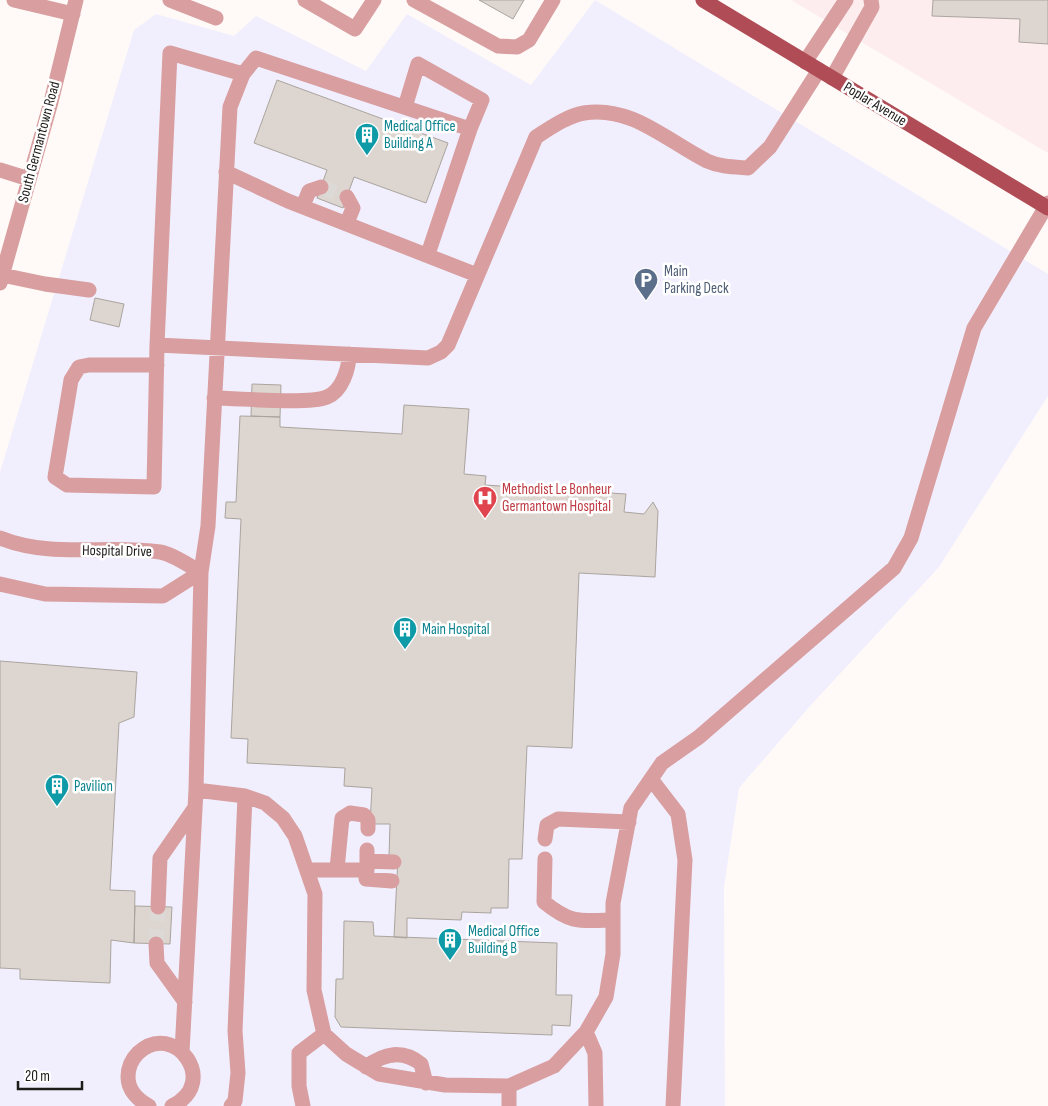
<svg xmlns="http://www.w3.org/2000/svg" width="1048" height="1106" font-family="'Sofia Sans Condensed',sans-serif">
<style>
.commercial{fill:#fdedee}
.medical{fill:#f1effd}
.building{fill:#ddd6d0;stroke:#aaa49e}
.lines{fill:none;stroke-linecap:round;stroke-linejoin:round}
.minor-tunnel{stroke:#ddd9d6;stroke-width:15;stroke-dasharray:15 8;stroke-linecap:butt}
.minor{stroke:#d89ea0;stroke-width:15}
.major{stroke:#b04c56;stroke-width:15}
.labels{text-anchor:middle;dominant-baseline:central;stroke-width:5;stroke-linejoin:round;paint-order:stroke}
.street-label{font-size:15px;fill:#1e1c1a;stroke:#fff}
.culture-label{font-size:15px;fill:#0d838f;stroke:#fff;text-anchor:start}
.service-label{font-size:15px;fill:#4e5e75;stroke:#fff;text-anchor:start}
.health-label{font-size:15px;fill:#be3a42;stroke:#fff;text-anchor:start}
</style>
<rect width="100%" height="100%" fill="#fffaf7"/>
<path class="commercial" d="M791 0H1048V153Z"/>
<path class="medical" d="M595 0 1048 274V396L939 567 810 706 739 788 724 887 725 1106H0V472L134 30 156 14 234 36 256 16 366 71 407 14 531 85Z"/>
<path class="building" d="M479 0H524L513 19Z
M933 0H1048V44L1019 42 1020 19 932 16Z
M277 80 448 143 426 203 354 177 343 208 317 198 327 170 254 143Z
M95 298 124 304 119 327 90 320Z
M252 384 281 385 280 417 251 416Z
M404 405 469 409 464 474 486 476 485 485 626 494 624 512 644 514 653 502 658 511 655 577 579 573 572 748 527 746 522 859H509L508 908H491V913L462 912 461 920 407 918V938L394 937 398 857 389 856 390 824H370L372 788 344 786 345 768 247 763 248 739 231 738 241 519 225 518 226 502H236L240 416 280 417V427L402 434Z
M0 661 137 672 134 717 119 723 110 890 135 891 134 943 111 940 110 983 20 979V969L0 968Z
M135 906 172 907 170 944 134 943Z
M344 921 373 922 374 936 557 943 556 995H572L570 1026 552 1025V1035L341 1027 335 1017 336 979H343Z"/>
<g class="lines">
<path class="minor-tunnel" d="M321 187 347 197
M156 944 158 907"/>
<path class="minor" d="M14 0 73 14
M170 0 216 18
M305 0 355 29 374 0
M414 0 498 46 517 47 529 40 553 0
M805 62 846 0
M243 74 256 58 470 129 428 254
M832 78 872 7 871 0
M405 107 418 64 482 100 470 129
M0 170 29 179
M226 172 288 201 477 275
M303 206 309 191 321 187
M347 223 353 208 347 197
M2 275 45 284 89 290
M0 283 51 102 76 0
M157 345 428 358 441 352 448 345 536 137C550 128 567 116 584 113 631 105 667 141 707 161 720 167 734 167 748 168L770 147 819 70
M157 365H89L79 367 71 380 55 477 67 485 154 487 157 345 170 53 243 74 230 107 208 526 201 572 196 790 245 796 265 803 283 818 295 836 315 894 314 990 324 1034 346 1054 379 1074 445 1085 509 1086 554 1066 586 1032 606 997 613 954V903L631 808 662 763 699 737 894 568 911 538 974 328 1048 203
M214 398C239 398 307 405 327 397 342 391 349 369 349 354
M0 538C52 559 106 544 160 552 173 554 189 566 201 572
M0 584 45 594 163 596 201 572
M651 779 678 814 685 860 673 1106
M545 839 547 825 558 819 629 822
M545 859 544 902C571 924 580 921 613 920
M367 861 394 862
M337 869 342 818 350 813 364 815 368 820V829
M307 870H367V850
M367 870 366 879 392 881
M158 907 160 858 194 809
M156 944 157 963 185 1002
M586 1032 595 1053 596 1106
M182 1052 196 790
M366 1067C384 1053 403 1049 421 1064L426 1083
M509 1086V1106
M149 1106C138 1100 128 1090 128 1077 128 1068 132 1059 138 1053 174 1019 221 1083 172 1106
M231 1106 235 1101 238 1073 235 1031 245 796
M303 1106 299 1086V1053L324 1034"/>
<path class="major" d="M703 0 1048 208"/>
</g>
<defs>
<symbol id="building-pin" viewBox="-11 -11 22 30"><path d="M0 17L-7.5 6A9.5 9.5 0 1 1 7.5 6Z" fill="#0f9aa8" stroke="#fff"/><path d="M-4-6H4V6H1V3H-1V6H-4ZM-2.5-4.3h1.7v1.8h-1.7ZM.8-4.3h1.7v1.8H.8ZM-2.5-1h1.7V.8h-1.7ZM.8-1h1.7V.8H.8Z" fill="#fff"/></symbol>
<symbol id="parking-pin" viewBox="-11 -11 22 30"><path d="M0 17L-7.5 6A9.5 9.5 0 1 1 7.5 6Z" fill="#5c6f8a" stroke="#fff"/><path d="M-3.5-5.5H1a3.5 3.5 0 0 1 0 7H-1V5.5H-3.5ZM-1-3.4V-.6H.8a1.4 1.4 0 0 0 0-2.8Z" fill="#fff"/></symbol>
<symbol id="hospital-pin" viewBox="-11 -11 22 30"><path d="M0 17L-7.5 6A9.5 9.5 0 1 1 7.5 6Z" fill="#e0444e" stroke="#fff"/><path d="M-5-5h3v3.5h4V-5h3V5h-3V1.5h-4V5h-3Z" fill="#fff"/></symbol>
</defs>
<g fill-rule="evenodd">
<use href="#building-pin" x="353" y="121" width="28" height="38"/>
<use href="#parking-pin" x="632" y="266" width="28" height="38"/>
<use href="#hospital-pin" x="471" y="484" width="28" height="38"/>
<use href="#building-pin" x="391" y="615" width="28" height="38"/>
<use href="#building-pin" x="43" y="772" width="28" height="38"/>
<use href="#building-pin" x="436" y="926" width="28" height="38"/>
</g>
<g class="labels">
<g class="street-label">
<text transform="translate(875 104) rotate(31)">Poplar Avenue</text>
<text transform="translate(39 142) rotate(-75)">South Germantown Road</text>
<text transform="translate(117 551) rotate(1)">Hospital Drive</text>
</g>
<g class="culture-label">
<text x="384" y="126">Medical Office<tspan x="384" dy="17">Building A</tspan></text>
<text x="422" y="629">Main Hospital</text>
<text x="74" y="786">Pavilion</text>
<text x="468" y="931">Medical Office<tspan x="468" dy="17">Building B</tspan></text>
</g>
<g class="service-label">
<text x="664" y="271">Main<tspan x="664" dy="17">Parking Deck</tspan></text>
</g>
<g class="health-label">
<text x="502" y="489">Methodist Le Bonheur<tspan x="502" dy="17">Germantown Hospital</tspan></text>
</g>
</g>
<path d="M18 1081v8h64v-8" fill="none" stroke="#1e1c1a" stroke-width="2.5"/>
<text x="25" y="1081" font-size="15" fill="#1e1c1a" stroke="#ffffff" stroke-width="4" paint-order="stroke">20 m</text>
</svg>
